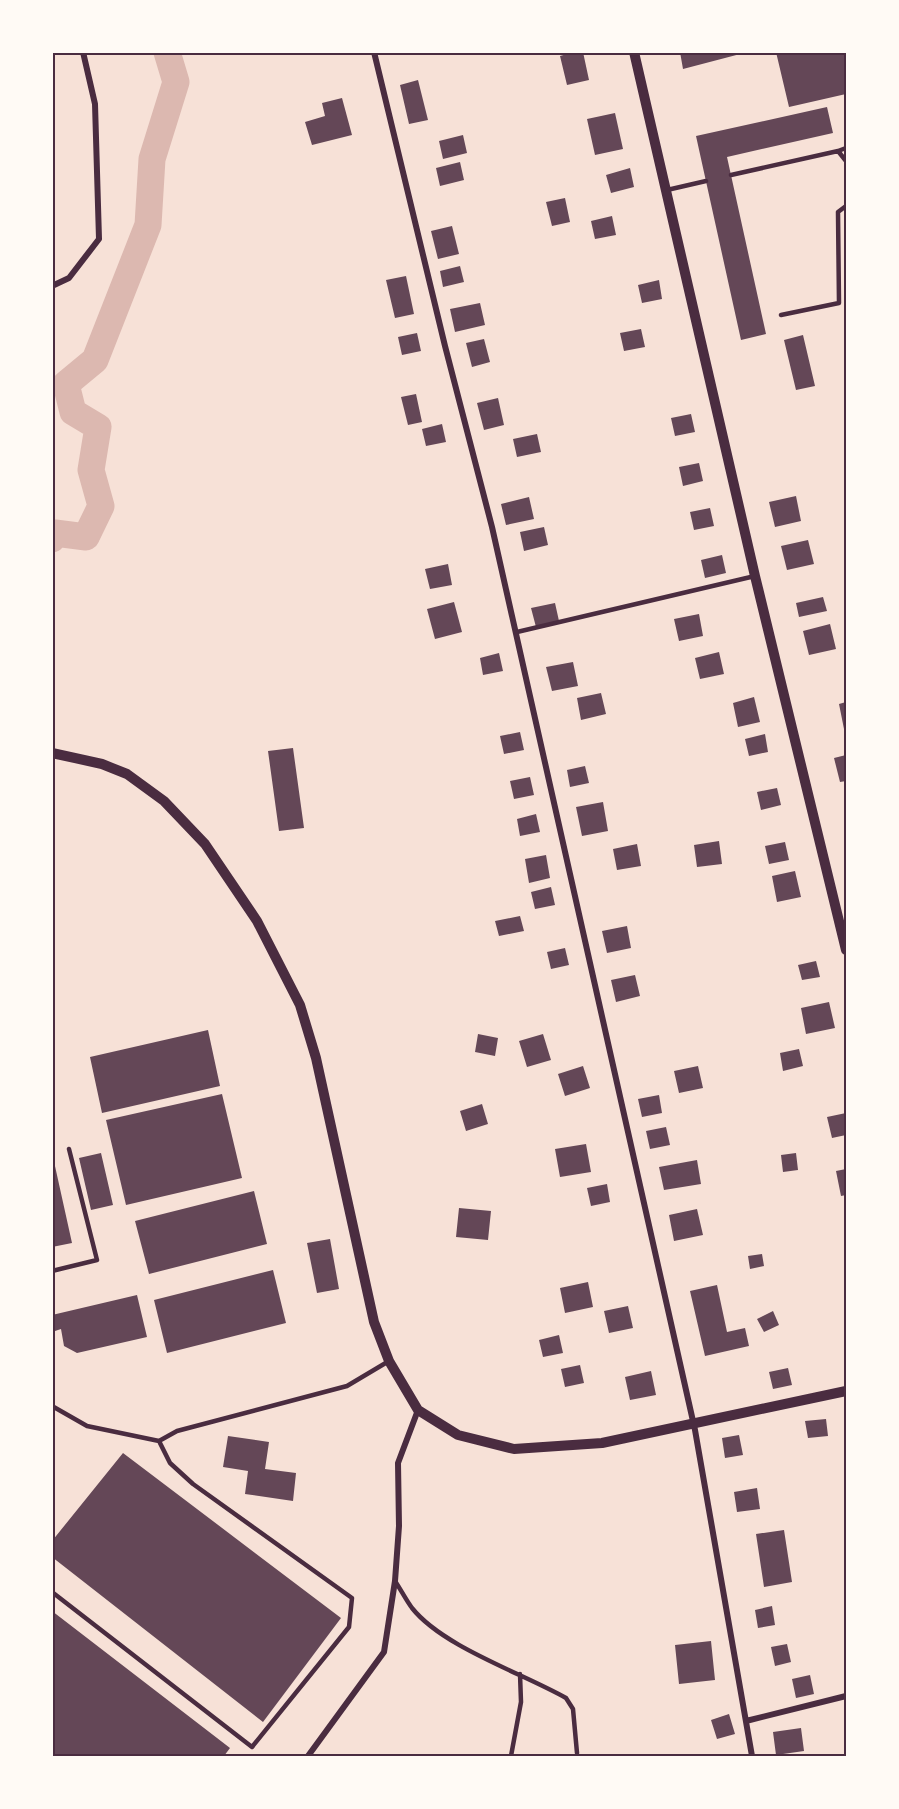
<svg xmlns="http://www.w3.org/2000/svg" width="899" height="1809" font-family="'IBM Plex Serif',serif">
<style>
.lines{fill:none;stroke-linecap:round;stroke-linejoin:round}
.river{stroke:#dcb8b0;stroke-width:27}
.building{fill:#644757}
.service{stroke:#4a2c40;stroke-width:4.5}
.minor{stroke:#4a2c40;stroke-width:6}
.tertiary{stroke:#4a2c40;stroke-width:10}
.neatline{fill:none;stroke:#4a2c40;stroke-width:2}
</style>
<rect width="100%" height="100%" fill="#f7e1d7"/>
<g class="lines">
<path class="river" d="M52 539 55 533 86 537 101 506 91 470 98 427 73 412 66 384 95 360 148 225 152 159 176 82 167 52"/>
</g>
<path class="building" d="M574 52H583L589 80 567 85 560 56Z
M680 52H744V53L683 69Z
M776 52H846V94L789 107Z
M418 80 428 120 409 124 400 85Z
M342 98 352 135 312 145 305 122 325 116 322 103Z
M827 107 833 133 727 157 766 334 741 340 696 136Z
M615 113 623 149 595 155 587 119Z
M463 135 467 153 443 159 439 141Z
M460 162 464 180 440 186 436 168Z
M630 168 634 187 611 193 606 175Z
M565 198 570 222 552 226 546 202Z
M612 216 616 235 595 239 591 221Z
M452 226 459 254 438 259 431 231Z
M460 266 464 282 443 287 440 271Z
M406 276 414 314 395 318 386 280Z
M659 280 662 299 642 303 638 285Z
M480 303 485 325 455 332 450 309Z
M641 329 645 347 624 351 620 333Z
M417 333 421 351 402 355 398 337Z
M803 335 815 386 796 390 784 340Z
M484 339 490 362 472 367 466 343Z
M416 394 422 422 408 425 401 397Z
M498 398 504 425 484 430 477 403Z
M691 414 695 432 675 436 671 418Z
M442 424 446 442 426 446 422 429Z
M537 434 541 452 517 457 513 439Z
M699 463 703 481 683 486 679 467Z
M796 496 801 521 775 527 769 502Z
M529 497 534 519 506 525 501 504Z
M710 508 714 526 694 530 690 512Z
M544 527 548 545 524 551 520 532Z
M808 540 814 564 787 570 781 546Z
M722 555 726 573 705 578 701 560Z
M448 564 452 585 430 589 425 569Z
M823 597 827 611 799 617 796 603Z
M454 602 462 632 435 639 427 609Z
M555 603 559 621 536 627 531 608Z
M699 614 703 636 679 641 674 619Z
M830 624 836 649 809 655 803 631Z
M719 652 724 674 700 679 695 658Z
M499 653 503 671 483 675 480 658Z
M573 662 578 686 552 691 546 667Z
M601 693 606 714 581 720 577 698Z
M754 697 760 722 738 727 733 703Z
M846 702V728L844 729 839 704Z
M520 732 524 750 504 754 500 736Z
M765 734 768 752 749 756 745 739Z
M293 748 304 828 279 831 268 751Z
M846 755V781L840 782 834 758Z
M585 766 589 783 570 787 567 770Z
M530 777 534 795 514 799 510 781Z
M777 788 781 805 761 810 757 792Z
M603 802 608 831 582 836 576 807Z
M536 814 540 832 520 836 517 819Z
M719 841 722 864 697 867 694 845Z
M785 842 789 860 769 864 765 846Z
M637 844 641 866 617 870 613 849Z
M546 855 550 878 529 883 525 859Z
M795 871 801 897 777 902 772 876Z
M551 887 555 905 535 909 531 892Z
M520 916 524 931 499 936 495 921Z
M627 926 631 948 607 953 602 931Z
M565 948 569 965 551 969 547 952Z
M816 961 820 977 802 980 798 965Z
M635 975 640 996 616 1002 611 980Z
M829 1002 835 1028 806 1034 801 1008Z
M208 1030 220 1086 102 1113 90 1057Z
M478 1034 498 1038 495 1056 475 1052Z
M543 1034 551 1060 527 1067 519 1041Z
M799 1049 803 1066 783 1071 780 1053Z
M583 1066 590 1088 565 1096 558 1074Z
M698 1066 703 1088 679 1093 674 1071Z
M222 1094 242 1178 126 1205 106 1120Z
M659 1095 662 1113 642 1117 638 1099Z
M482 1104 488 1124 466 1131 460 1111Z
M846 1113V1135L832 1138 827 1117Z
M666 1127 670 1145 650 1149 646 1131Z
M586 1144 591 1172 560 1177 555 1149Z
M101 1153 113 1205 91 1210 79 1158Z
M796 1153 798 1170 783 1172 781 1155Z
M53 1157 72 1243 52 1247V1158Z
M697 1160 701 1184 664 1190 659 1167Z
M846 1169V1195L841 1196 836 1171Z
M607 1184 610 1202 591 1206 587 1188Z
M254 1191 267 1244 149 1274 135 1221Z
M459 1208 491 1211 488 1240 456 1237Z
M697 1209 703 1235 674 1241 669 1215Z
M330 1239 339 1289 317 1293 307 1243Z
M762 1254 764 1266 750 1269 748 1256Z
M273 1270 286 1323 167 1353 154 1300Z
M588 1282 593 1307 565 1313 560 1288Z
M717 1285 727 1332 745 1328 749 1346 705 1356 690 1291Z
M137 1295 147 1337 77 1353 64 1346 61 1329 55 1331 52 1315Z
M628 1306 633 1328 609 1333 604 1311Z
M773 1311 779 1325 764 1332 757 1319Z
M559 1335 563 1353 543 1357 539 1340Z
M580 1365 584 1383 565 1387 561 1369Z
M788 1368 792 1385 773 1389 769 1372Z
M651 1371 656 1395 630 1400 625 1377Z
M826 1419 828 1436 808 1438 805 1421Z
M739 1435 743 1455 725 1458 722 1438Z
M228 1436 269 1442 265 1469 296 1473 293 1501 245 1494 248 1471 223 1467Z
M123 1453 341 1618 263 1722 52 1557V1541Z
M757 1488 760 1509 737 1512 734 1492Z
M784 1530 792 1582 764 1587 756 1534Z
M772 1606 775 1625 758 1628 755 1610Z
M52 1611 230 1748 224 1756H52Z
M711 1641 715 1680 679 1684 675 1645Z
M787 1644 791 1662 775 1666 771 1647Z
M810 1675 814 1694 796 1698 792 1679Z
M729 1714 735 1734 717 1739 711 1720Z
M801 1728 804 1751 776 1755 773 1732Z"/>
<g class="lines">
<path class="service" d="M838 151 846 148
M731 175 838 151 846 161
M667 190 706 181
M781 315 839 303 838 212 846 206
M517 632 755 576
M52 1271 97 1260 69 1149
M52 1406 87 1426 159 1441
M395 1581C401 1590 406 1600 412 1608 443 1647 522 1673 566 1698L573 1709 577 1753
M52 1592 252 1747 349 1627 352 1598 193 1484 170 1463 159 1441 177 1431 347 1386 389 1361
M511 1756 521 1702 520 1674"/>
<path class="minor" d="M374 52 445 346 492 527 695 1430 752 1756
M52 286 69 278 99 239 95 104 83 52
M746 1721 846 1696
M308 1756 384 1652 395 1581 399 1526 398 1463 418 1410"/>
<path class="tertiary" d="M634 52 755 576 846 950
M52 753 102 764 127 774 164 801 205 844 257 921 300 1005 316 1058 374 1322 389 1361 418 1410 458 1435 514 1449 602 1443 846 1391"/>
</g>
<rect width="899" height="1809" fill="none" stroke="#fffaf5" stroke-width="108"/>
<rect x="54" y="54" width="791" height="1701" class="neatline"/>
</svg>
